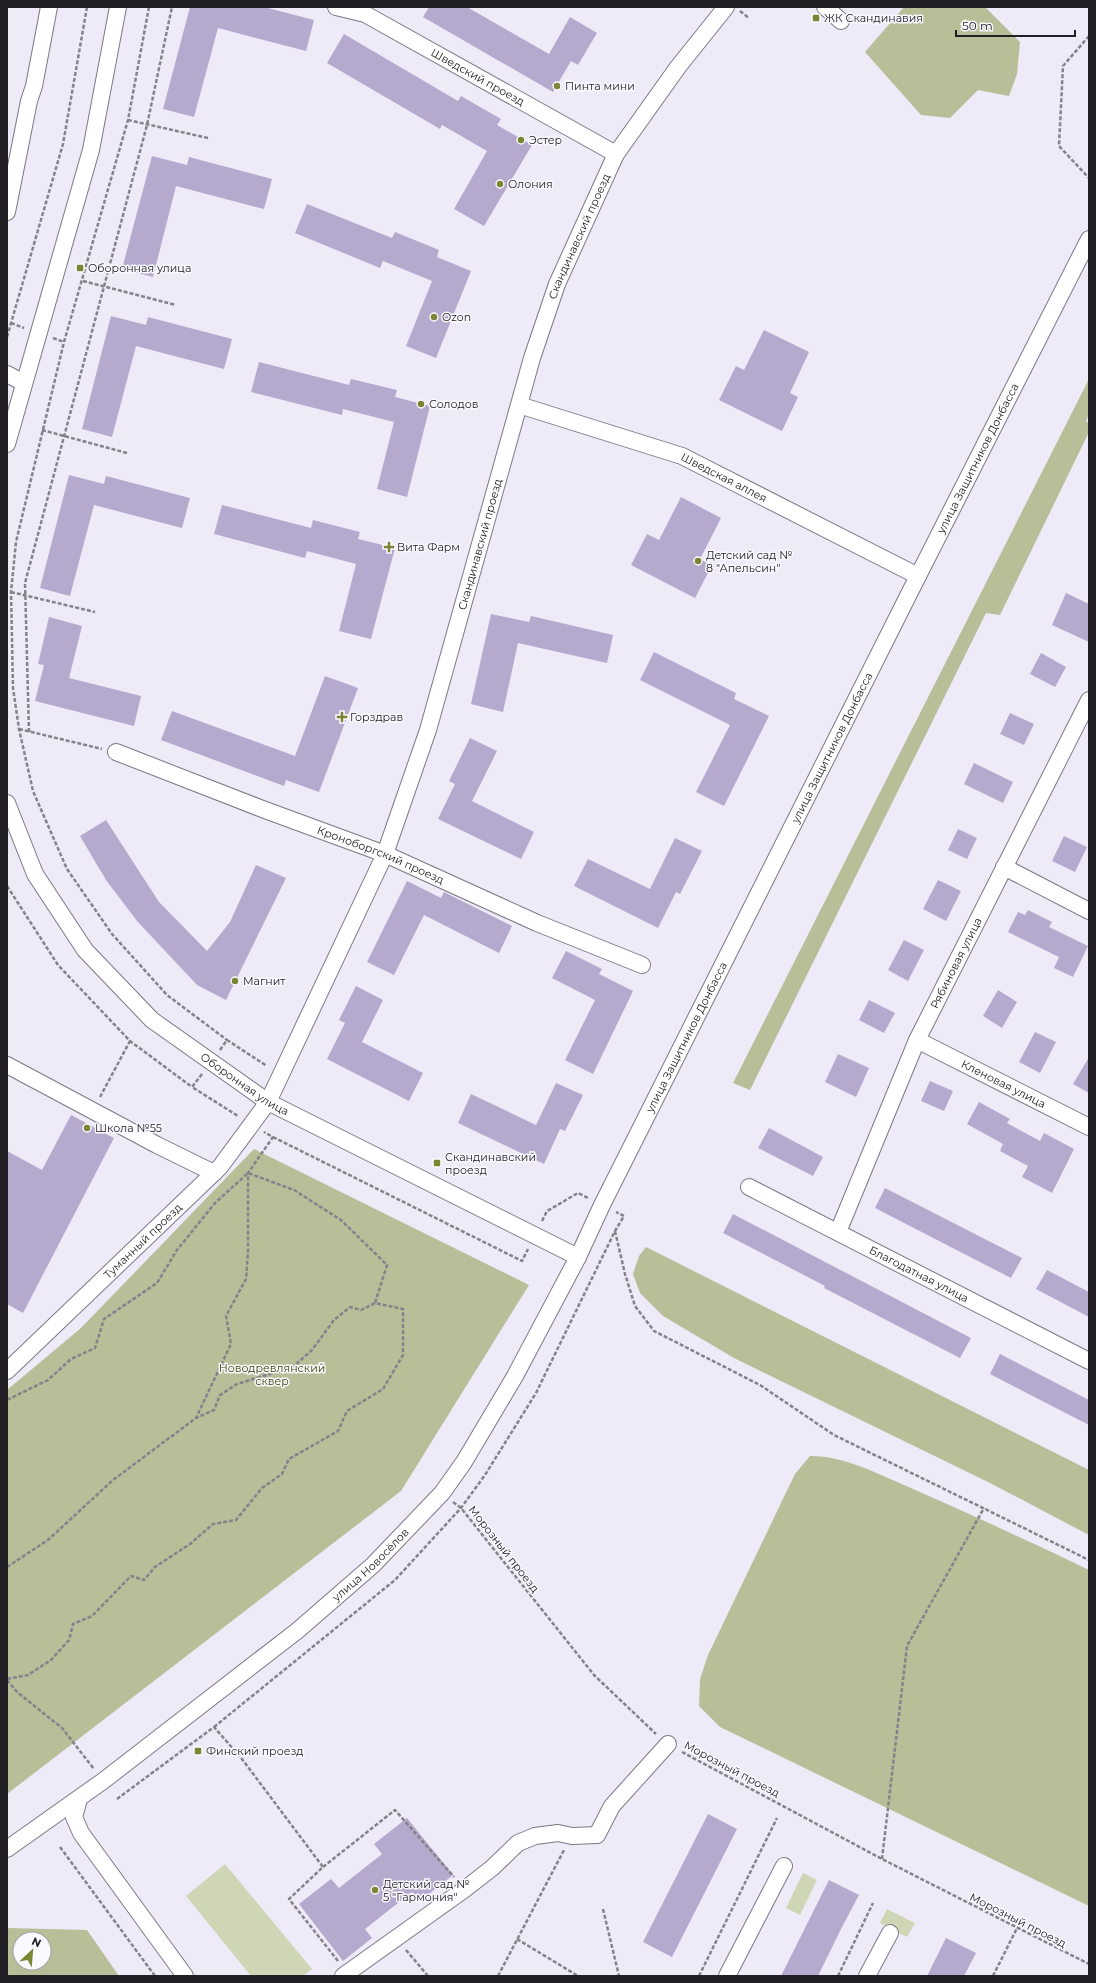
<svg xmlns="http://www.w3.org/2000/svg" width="1096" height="1983" font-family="Montserrat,sans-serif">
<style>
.green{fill:#cfd6b6}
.forest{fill:#b7be98;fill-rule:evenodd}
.building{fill:#b5aace}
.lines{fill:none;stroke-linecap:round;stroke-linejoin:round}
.minor-casing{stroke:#7c7885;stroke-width:18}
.path{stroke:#85828b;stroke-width:2.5;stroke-dasharray:4 2;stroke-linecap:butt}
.minor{stroke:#fff;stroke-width:16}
.poi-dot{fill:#7a8634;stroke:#fbf9ff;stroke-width:1.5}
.labels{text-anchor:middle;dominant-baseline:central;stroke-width:3;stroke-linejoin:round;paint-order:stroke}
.poi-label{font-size:11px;fill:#222025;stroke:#fbf9ff;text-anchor:start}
.street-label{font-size:11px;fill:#222025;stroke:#fbf9ff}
.park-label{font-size:11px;fill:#394000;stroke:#fbf9ff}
</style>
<rect width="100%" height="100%" fill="#eeeaf8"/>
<path class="green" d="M225 1864 312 1969 303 1976H251L186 1896Z
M803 1873 817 1880 800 1915 786 1908Z
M887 1909 915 1923 907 1937 880 1923Z"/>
<path class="forest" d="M904 7H985L1020 42 1017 74 1009 96 978 90 950 118 921 115 865 52Z
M1089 379V414L1086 421 1089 424V432L1000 615 986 613 750 1090 733 1083Z
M254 1149 529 1285 401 1491 7 1794V1390L81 1328Z
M646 1247 1089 1470V1535L992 1484 734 1358 663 1316 640 1293 633 1274 639 1256Z
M810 1456C846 1456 880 1475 913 1489 972 1515 1031 1542 1089 1570V1906L720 1727 699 1706 700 1679 708 1655 795 1474Z
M7 1928 87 1930 119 1976H7ZM20 1939H44V1963H20Z"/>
<path class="building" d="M190 7H264L314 20 306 51 218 28 194 117 163 109Z
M429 7H467L549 54 570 17 597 33 578 65 571 61 553 92 423 17Z
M344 34 458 101 461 96 501 119 497 125 532 145 484 226 454 209 487 151 442 125 440 129 327 63Z
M152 156 187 165 189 157 272 179 264 209 176 186 153 277 122 269Z
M307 204 392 238 395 232 439 250 437 257 471 271 436 358 406 346 432 281 383 261 380 268 295 233Z
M111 316 146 325 148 317 232 339 224 369 136 346 112 437 82 429Z
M764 330 809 352 790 393 798 397 782 431 719 400 736 366 744 370Z
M259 362 349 385 351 379 397 390 395 397 430 406 407 497 377 489 394 422 343 409 342 415 251 392Z
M69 475 104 484 106 476 190 498 182 528 94 505 70 596 40 588Z
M681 497 721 518 700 559 712 565 695 598 631 565 647 534 659 540Z
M222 505 311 528 313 520 360 532 358 539 395 548 371 639 339 631 356 564 307 551 305 558 214 534Z
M1066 593 1089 604V642L1052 625Z
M491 614 529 622 531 616 613 635 607 663 518 643 503 712 471 704Z
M49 617 82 626 69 678 141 696 134 726 35 701 44 665 38 664Z
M654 652 736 693 734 699 769 716 724 806 696 792 730 725 640 680Z
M1041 653 1066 667 1055 687 1030 674Z
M325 676 358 688 319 792 286 780 284 786 161 740 172 711 295 756Z
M1010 713 1034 724 1024 745 1000 734Z
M470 738 497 751 472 801 534 832 521 859 438 819 455 784 449 781Z
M974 763 1013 782 1003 803 964 784Z
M106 820 159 902 207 951 230 922 256 865 286 878 226 1000 197 985 137 921 106 880 80 836Z
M958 829 977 838 967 859 948 850Z
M1064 836 1087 847 1075 872 1052 861Z
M675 838 702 851 680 894 676 892 658 928 574 886 588 859 650 889Z
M938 880 961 891 946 921 923 909Z
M407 881 441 898 444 892 512 926 499 953 424 915 394 975 367 962Z
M1028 910 1052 922 1049 927 1088 946 1073 977 1054 968 1059 957 1008 932 1018 912 1025 915Z
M904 940 924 950 908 981 888 970Z
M566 951 602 969 599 974 633 991 593 1074 565 1060 595 1000 552 978Z
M356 986 383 1000 362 1042 423 1073 409 1101 327 1059 345 1023 339 1020Z
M998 990 1017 1002 1002 1028 983 1016Z
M869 1000 895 1013 884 1033 859 1020Z
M1035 1032 1056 1042 1040 1073 1019 1062Z
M838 1054 869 1068 856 1097 825 1082Z
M1089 1057V1093L1073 1084Z
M930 1081 953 1091 944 1111 921 1101Z
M556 1083 583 1095 565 1131 560 1129 544 1164 458 1123 471 1094 536 1125Z
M979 1102 1010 1119 1007 1123 1040 1141 1044 1133 1074 1149 1052 1193 1022 1177 1028 1166 1000 1151 1003 1144 967 1124Z
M71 1115 114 1138 23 1313 7 1304V1151L42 1170Z
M769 1128 823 1157 813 1176 758 1148Z
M885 1188 1022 1258 1011 1278 875 1208Z
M733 1214 971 1338 960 1358 824 1288 825 1286 723 1233Z
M1047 1270 1089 1292V1317L1036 1289Z
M1000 1354 1089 1400V1425L990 1374Z
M708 1814 737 1829 672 1957 643 1942Z
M407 1818 453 1875 420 1901 412 1892 365 1929 372 1938 343 1961 299 1904 331 1879 339 1888 382 1854 374 1844Z
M829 1880 859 1895 842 1927 818 1976H781Z
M946 1938 976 1953 964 1976H927Z"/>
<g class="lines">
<defs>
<g id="minor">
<path id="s1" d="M336 7 365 14 616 154"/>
<path d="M825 7 841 21"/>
<path d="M7 212 29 101 34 86 49 7"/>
<path d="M7 374 24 383"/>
<path id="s2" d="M519 405 682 456 918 576"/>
<path d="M7 444 91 150 118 7"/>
<path id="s3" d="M116 752 265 810 385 854 537 923 642 965"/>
<path id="s4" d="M7 803 35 874 85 950 152 1020 268 1102 578 1257"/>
<path d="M1004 867 1089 911"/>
<path id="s5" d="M917 1040 1089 1127"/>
<path d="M7 1065 157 1145 214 1173"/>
<path id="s6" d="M749 1187 1089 1361"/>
<path id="s7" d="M838 1232 917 1040 1089 700"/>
<path id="s8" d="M7 1371 220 1167 268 1102 385 854 428 730 532 358 557 284 616 154 678 67 726 7"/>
<path d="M79 1799 74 1817 81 1833 185 1976"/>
<path id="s9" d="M7 1849 103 1781 297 1631 373 1565 442 1493 464 1462 515 1376 578 1257 602 1205 918 576 1089 239"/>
<path d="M343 1976 465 1889 492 1868 518 1843 535 1836 558 1833 572 1836 597 1835 612 1806 668 1744"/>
<path d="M727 1976 784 1866"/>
<path d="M867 1976 890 1933"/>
</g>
</defs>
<use href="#minor" class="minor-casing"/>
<path class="path" d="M149 7 128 120 64 342 16 542 11 592 13 688 19 729 33 791 67 869 112 934 167 995 227 1040
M740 11 749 18
M1089 36 1063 66 1059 146 1089 178
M128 120 208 138
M83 281 176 305
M11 323 24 328
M7 337 63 144 87 7
M53 338 64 342
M42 430 127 453
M11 592 95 612
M19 729 102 749
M29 732 25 583 147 125 172 7
M7 886 58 965 130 1041 192 1087
M220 1050 227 1040 267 1066
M202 1074 192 1087 238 1116
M100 1097 130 1041
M273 1137 522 1261 528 1249
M542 1221 547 1211 578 1193 588 1198
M615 1231 625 1274 635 1306 654 1331 760 1385 834 1435 1089 1560
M7 1400 48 1380 71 1359 95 1348 104 1319 157 1283 177 1250 215 1203 248 1173 294 1190 341 1220 387 1265 375 1303
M453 1502 461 1508 594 1675 656 1734
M7 1567 48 1540 113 1480 196 1418 231 1344 226 1316 246 1279 248 1252V1173L273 1137 264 1132
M7 1679 28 1675 51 1660 69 1640 73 1624 92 1616 131 1576 144 1580 155 1567 190 1544 213 1524 236 1520 262 1488 282 1474 289 1459 338 1431 347 1411 383 1389 403 1355V1309L375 1303 361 1310 350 1307 334 1320 312 1350 293 1367 237 1384 220 1395 214 1410 196 1418
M7 1680 17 1692 62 1728 94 1769
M214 1727 395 1580 461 1508 485 1475 536 1393 615 1231 624 1216 616 1212
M682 1752 882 1859 1089 1964
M117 1799 214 1727 242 1759 323 1867 289 1899 338 1961
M60 1847 155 1976
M882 1859 907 1646 984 1508
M323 1867 395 1810 454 1877
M603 1909 619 1976
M517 1939 578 1976
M406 1950 428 1976
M498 1976 564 1850
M699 1976 777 1818
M838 1976 873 1903
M993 1976 1017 1928"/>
<use href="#minor" class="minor"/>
</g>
<g class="poi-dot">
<rect x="812" y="14" width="8" height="8" rx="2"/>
<circle cx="557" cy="86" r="4"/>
<circle cx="521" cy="140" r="4"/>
<circle cx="500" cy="184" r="4"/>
<rect x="76" y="264" width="8" height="8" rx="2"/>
<circle cx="434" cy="317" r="4"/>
<circle cx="421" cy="404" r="4"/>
<path d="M387 541h4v4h4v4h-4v4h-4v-4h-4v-4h4z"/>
<circle cx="698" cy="561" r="4"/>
<path d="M340 711h4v4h4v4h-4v4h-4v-4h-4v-4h4z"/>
<circle cx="235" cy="981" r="4"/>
<circle cx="87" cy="1128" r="4"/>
<rect x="433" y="1159" width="8" height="8" rx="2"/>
<rect x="194" y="1747" width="8" height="8" rx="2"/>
<circle cx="375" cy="1890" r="4"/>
</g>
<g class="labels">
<g class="poi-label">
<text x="824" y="18">ЖК Скандинавия</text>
<text x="565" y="86">Пинта мини</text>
<text x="529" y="140">Эстер</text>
<text x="508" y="184">Олония</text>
<text x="88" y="268">Оборонная улица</text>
<text x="442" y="317">Ozon</text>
<text x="429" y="404">Солодов</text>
<text x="397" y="547">Вита Фарм</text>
<text x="706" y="555">Детский сад №<tspan x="706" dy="13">8 "Апельсин"</tspan></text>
<text x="350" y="717">Горздрав</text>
<text x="243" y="981">Магнит</text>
<text x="95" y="1128">Школа №55</text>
<text x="445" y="1157">Скандинавский<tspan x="445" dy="13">проезд</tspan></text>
<text x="206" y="1751">Финский проезд</text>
<text x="383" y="1884">Детский сад №<tspan x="383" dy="13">5 "Гармония"</tspan></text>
</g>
<g class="street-label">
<text stroke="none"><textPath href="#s1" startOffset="159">Шведский проезд</textPath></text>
<text stroke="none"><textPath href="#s8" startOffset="1298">Скандинавский проезд</textPath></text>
<text stroke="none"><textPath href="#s9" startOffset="1729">улица Защитников Донбасса</textPath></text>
<text stroke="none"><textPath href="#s2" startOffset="218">Шведская аллея</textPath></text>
<text stroke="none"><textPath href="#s8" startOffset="974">Скандинавский проезд</textPath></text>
<text stroke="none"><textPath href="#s9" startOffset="1405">улица Защитников Донбасса</textPath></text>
<text stroke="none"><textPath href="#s3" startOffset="284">Кроноборгский проезд</textPath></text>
<text stroke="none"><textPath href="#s7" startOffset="294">Рябиновая улица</textPath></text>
<text stroke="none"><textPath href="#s9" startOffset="1081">улица Защитников Донбасса</textPath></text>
<text stroke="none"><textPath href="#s4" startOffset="377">Оборонная улица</textPath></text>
<text stroke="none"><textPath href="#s5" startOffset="97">Кленовая улица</textPath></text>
<text stroke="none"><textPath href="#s8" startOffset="188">Туманный проезд</textPath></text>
<text stroke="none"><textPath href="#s6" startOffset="191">Благодатная улица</textPath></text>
<text transform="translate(504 1549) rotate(52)">Морозный проезд</text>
<text stroke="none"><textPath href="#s9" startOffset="462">улица Новосёлов</textPath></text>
<text transform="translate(732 1769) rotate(28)">Морозный проезд</text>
<text transform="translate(1018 1920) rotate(27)">Морозный проезд</text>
</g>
<g class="park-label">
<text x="272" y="1368">Новодревлянский<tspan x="272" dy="13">сквер</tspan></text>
</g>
</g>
<rect width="1096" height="1983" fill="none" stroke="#222025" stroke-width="16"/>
<g transform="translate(32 1951) rotate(26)"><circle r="19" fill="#fbf9ff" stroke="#a4a2a8"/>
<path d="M0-3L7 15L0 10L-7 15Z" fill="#7a8634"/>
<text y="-6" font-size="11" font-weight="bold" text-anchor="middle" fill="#222025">N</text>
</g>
<path d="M956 30v6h119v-6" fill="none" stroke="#222025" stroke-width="2"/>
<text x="962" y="30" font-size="12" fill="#222025" stroke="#fbf9ff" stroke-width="3" paint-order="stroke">50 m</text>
</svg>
